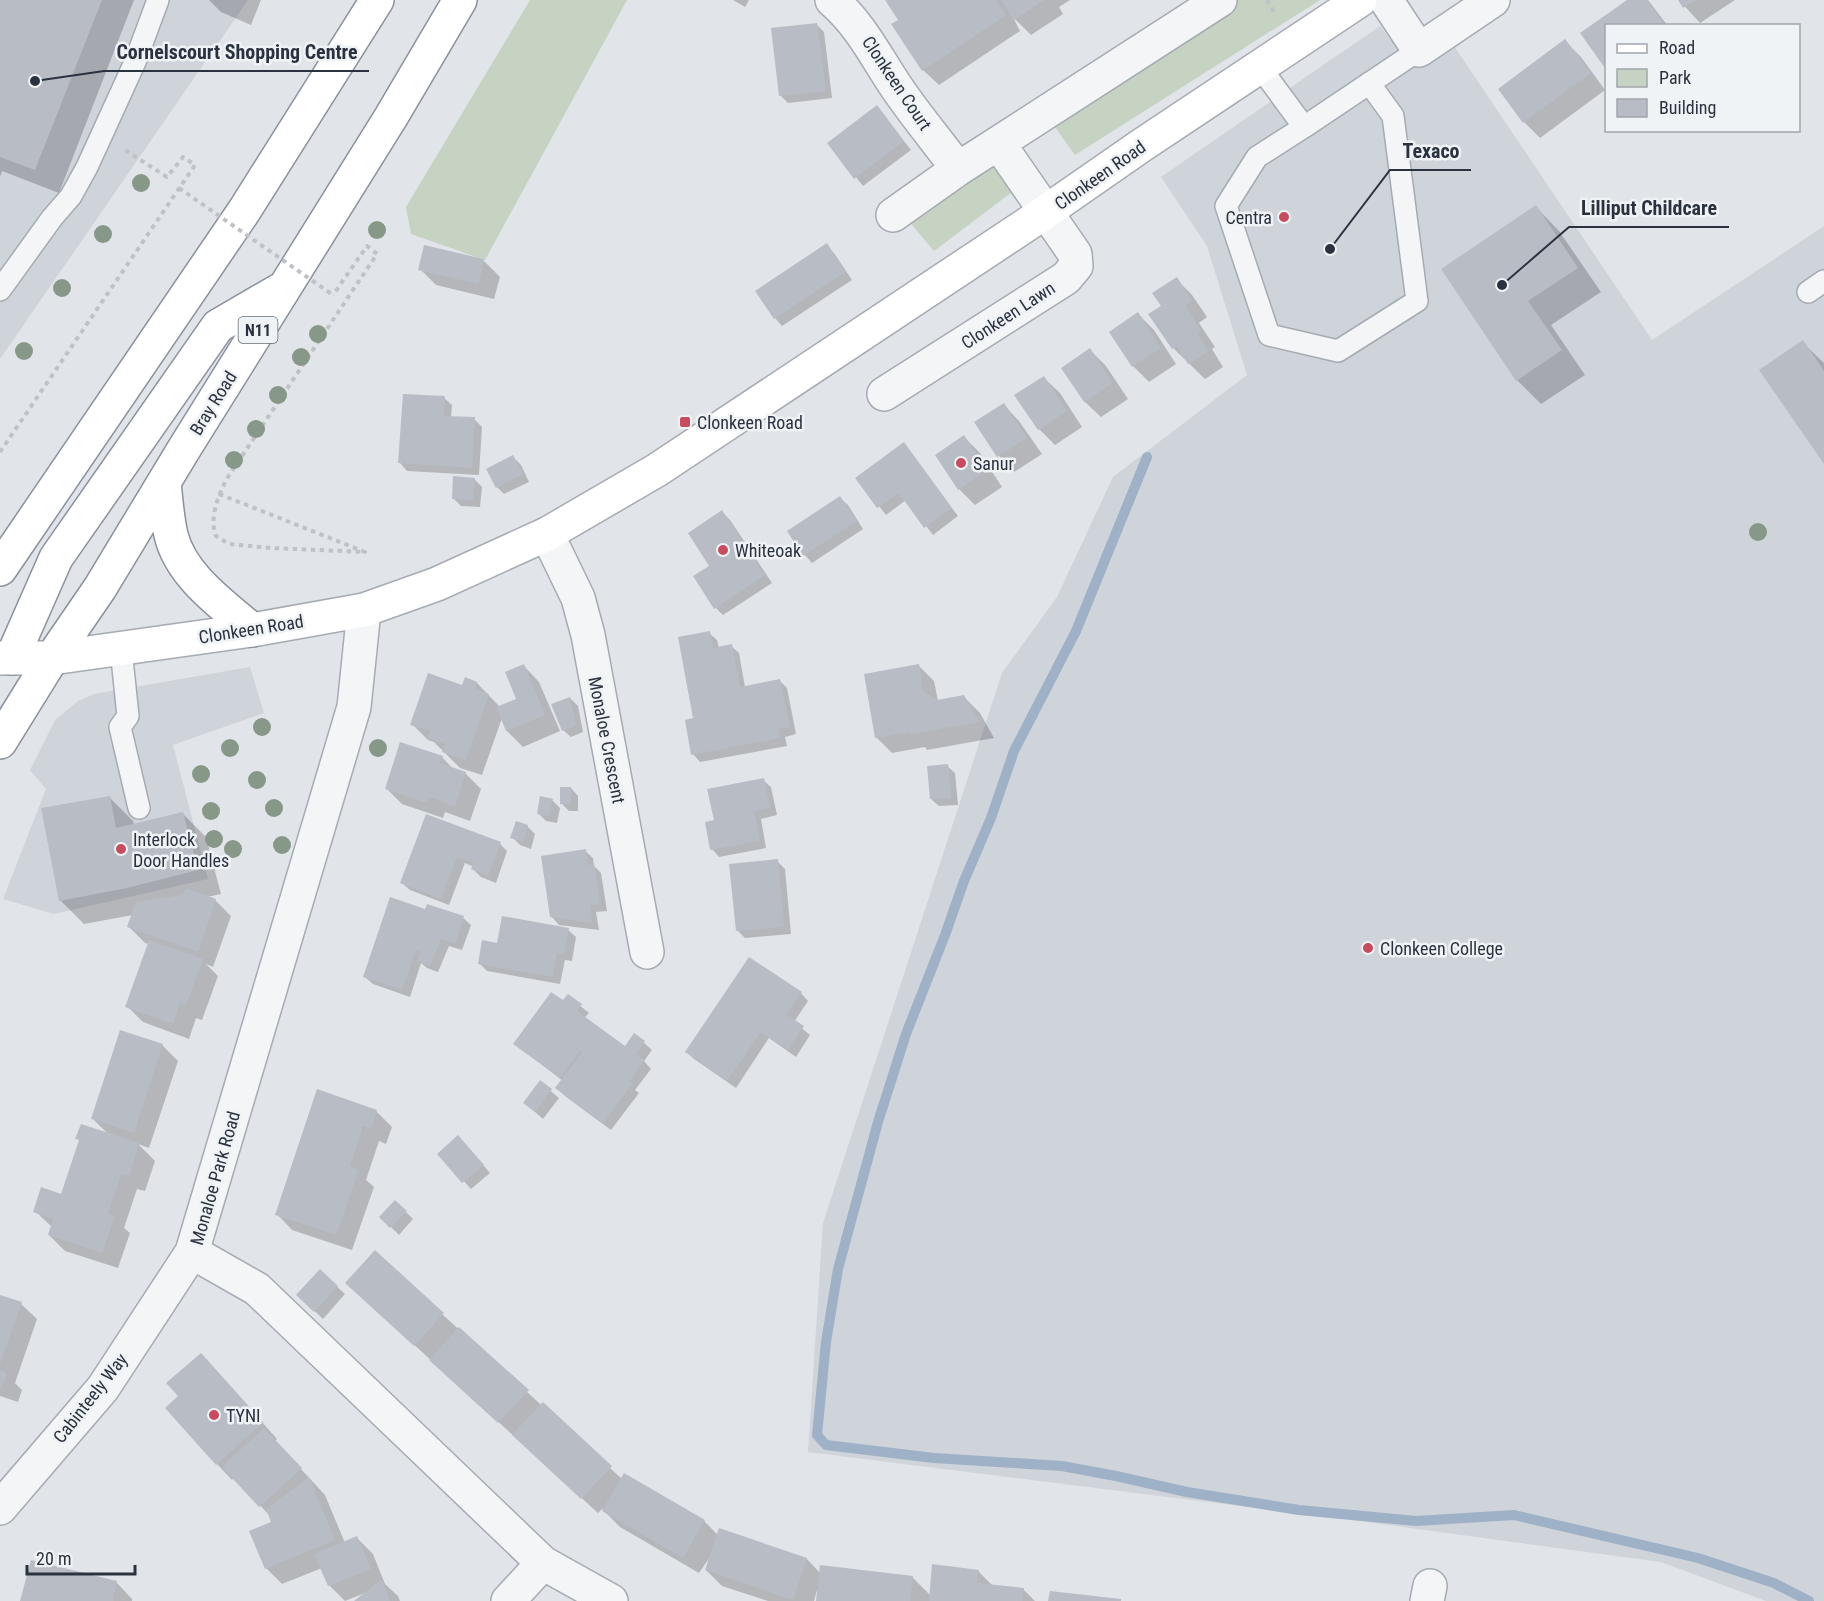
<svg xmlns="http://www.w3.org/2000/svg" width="1824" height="1601" font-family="'Roboto Condensed',sans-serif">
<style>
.built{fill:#cfd3da}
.green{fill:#c6d2c2}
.shadow{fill:#0003}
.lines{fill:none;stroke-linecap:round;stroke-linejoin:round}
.stream{stroke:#9eb1c6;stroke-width:10}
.building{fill:#b8bdc5}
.service-casing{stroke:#a6abb3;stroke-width:24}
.minor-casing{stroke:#a6abb3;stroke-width:36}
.secondary-casing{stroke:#a6abb3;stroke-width:36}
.trunk-casing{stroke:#89919e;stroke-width:36}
.path{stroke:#bfc2c7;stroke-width:4;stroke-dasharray:4.5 4.5;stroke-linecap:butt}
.service{stroke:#f3f5f7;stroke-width:21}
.minor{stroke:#f3f5f7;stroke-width:33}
.secondary{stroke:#fff;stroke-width:33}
.trunk{stroke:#fff;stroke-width:33}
.path-bridge{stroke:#bfc2c7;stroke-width:4;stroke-dasharray:4.5 4.5;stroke-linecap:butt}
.tree{fill:#889888}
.poi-dot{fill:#c64d5f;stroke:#f0f3f6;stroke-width:2}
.labels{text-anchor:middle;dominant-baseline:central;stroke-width:5;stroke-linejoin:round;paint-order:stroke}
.shield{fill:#f0f3f6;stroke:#656c76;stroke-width:1.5}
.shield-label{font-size:16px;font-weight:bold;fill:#2a323f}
.street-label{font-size:18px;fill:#2a323f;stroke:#f0f3f6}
.poi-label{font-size:18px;fill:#2a323f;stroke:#f0f3f6;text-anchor:start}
.leader{fill:none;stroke:#2a323f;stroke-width:2}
.callout-dot{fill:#2a323f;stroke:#f0f3f6;stroke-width:2}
.callout-label{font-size:20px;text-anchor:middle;font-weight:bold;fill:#2a323f;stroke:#f0f3f6;stroke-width:5;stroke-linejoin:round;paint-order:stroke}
</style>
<rect width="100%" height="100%" fill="#e1e4e9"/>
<path class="built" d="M0 0H248L0 359Z
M1380 26 1391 41 1435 58 1454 46 1652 340 1824 226V1601H1766L1661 1562 1329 1517 808 1452 823 1223 1002 673 1057 597 1113 477 1247 375 1207 246 1161 177Z
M250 667 264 713 173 745 208 879 54 914 3 899 46 789 30 770 55 720 78 701 94 694Z"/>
<path class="green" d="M530 0H627L485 260 411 234 406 207Z
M1220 0H1320L1075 155 1047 116Z
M999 152 1020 186 934 251 907 219Z"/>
<path class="shadow" d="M0 0H134L59 193 2 171 0 177Z
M209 0H261L251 25 221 12Z
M733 0H749L745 7Z
M887 0H1070L1059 7 1063 14 1031 35 1013 17 1020 31 939 85 923 70 900 20Z
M1630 0H1648L1668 26H1606V68L1582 33Z
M1679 0H1735L1700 23Z
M817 25 824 32 832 98 788 103 781 96Z
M1565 41 1581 57 1605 90 1540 138 1524 122Z
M877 107 911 150 863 186 829 143Z
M1536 207 1559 231 1601 292 1551 325 1585 375 1541 404 1517 380 1443 270Z
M826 245 834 253 852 280 782 326 775 318Z
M484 261 500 277 494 299 436 285 420 269Z
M1176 279 1192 295 1207 317 1199 323 1215 347 1212 349 1223 367 1205 379 1173 348Z
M1138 314 1154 330 1176 364 1149 382 1133 366Z
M1802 342 1824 363V461Z
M1090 350 1106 366 1128 399 1101 417 1085 402 1063 368Z
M1044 378 1060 393 1082 427 1055 445 1039 429Z
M444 398 452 405 451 418 474 419 482 427 479 475 407 471 400 463Z
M1004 405 1019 421 1042 454 1014 472 999 456 976 423Z
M964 437 980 453 1002 487 975 505 959 489Z
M903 444 958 516 933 535 906 500 886 515 857 478Z
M513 457 521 465 529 482 504 494 497 487Z
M474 479 482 487 480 507 461 506 453 498Z
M840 498 848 505 863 529 812 563 805 555 789 532Z
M722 512 730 520 772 583 723 615 716 608 711 566Z
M709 633 717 640 719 648 731 646 739 653 745 687 780 681 787 688 796 734 785 737 787 746 700 762 693 754 695 720Z
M918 665 934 681 938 701 964 697 980 713 994 738 927 750 925 747 892 753 876 737Z
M524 666 539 682 560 731 523 747 507 731 502 718 482 775 460 768 434 742 428 740 412 724 463 687 477 683 500 707 518 700Z
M570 698 578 706 583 732 571 737 563 730Z
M442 757 454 770 465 773 481 789 470 821 445 812 443 818 402 804 386 788Z
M947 766 955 773 958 805 939 806 931 799Z
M763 780 771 787 777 815 761 819 766 848 719 857 712 849Z
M571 788 578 796V811H569L561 803Z
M109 797 133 821 134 825 182 813 206 837 221 894 207 897 215 900 231 916 213 967 206 964 218 976 202 1020 196 1018 189 1039 143 1022 127 1006 149 944 145 943 129 927 133 915 84 924 60 900Z
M552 800 560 808 557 823 546 821 538 813Z
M427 816 500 844 507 851 496 883 481 877 473 869 474 867 465 863 449 905 410 890 402 883Z
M527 826 535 834 531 849 520 845 512 837Z
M585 851 593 858 594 866 601 873 607 911 596 912 599 930 559 925 552 917Z
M777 861 785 869 791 934 745 938 738 931Z
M426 911 463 918 471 925 462 950 449 946 438 972 427 968 421 963 410 997 373 984 365 977Z
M568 930 576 937 572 961 565 960 560 984 487 971 479 963 498 945Z
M801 993 808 1001 794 1022 810 1035 796 1057 769 1038 736 1088 694 1059 687 1052Z
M568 996 589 1013 584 1018 626 1048 635 1035 652 1050 644 1061 651 1069 635 1090 639 1093 611 1130 565 1096 557 1088 563 1081 515 1044 564 1003Z
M162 1045 178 1061 149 1148 138 1144 155 1161 145 1191 137 1189 124 1228 130 1233 118 1268 65 1251 49 1235 52 1227 35 1211 62 1196 109 1135 93 1119Z
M540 1082 559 1098 543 1119 525 1103Z
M376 1111 392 1127 386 1144 379 1141 366 1180 374 1187 352 1250 292 1230 277 1214Z
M466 1145 490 1173 471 1189 439 1154Z
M396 1202 413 1219 399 1235 381 1217Z
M320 1271 345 1294 323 1319 298 1295Z
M0 1297 21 1304 37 1319 15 1383 22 1390 18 1402 0 1396Z
M363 1298 442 1314 622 1479 704 1521 718 1535 807 1559 820 1573 912 1577 931 1596 978 1571 993 1586 1023 1589 1035 1601H818L817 1590 814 1601H768L722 1586 706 1570 712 1554 699 1573 620 1527 602 1509 598 1513Z
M216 1370 277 1439 275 1441 325 1495 345 1543 357 1538 373 1554 385 1584 398 1596 400 1601H357L365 1593 345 1601 329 1585 322 1568 282 1584 266 1568 251 1532 273 1522 271 1517 234 1478 232 1480 217 1464Z
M117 1583 132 1599V1601H22Z"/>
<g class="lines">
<path class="stream" d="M1147 457 1076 631 1014 751 991 818 964 881 945 935 906 1034 878 1122 838 1269 826 1342 817 1435 826 1445 934 1458 1062 1466 1116 1476 1187 1492 1299 1510 1416 1521 1514 1515 1698 1558 1774 1583 1809 1601"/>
</g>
<path class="building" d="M0 0H102L35 170 0 157Z
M885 0H996L1006 15 922 71 891 24 898 20Z
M1001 0H1044L1014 20Z
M1627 0H1647L1665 26H1606V66L1605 68 1580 33Z
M1678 0H1696L1683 8Z
M817 23 826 91 779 96 771 28Z
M1565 39 1591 73 1523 123 1498 89Z
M877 105 904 141 854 179 827 143Z
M1536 205 1578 268 1528 301 1562 350 1516 381 1441 269Z
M827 243 845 272 774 319 755 291Z
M424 245 484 259 479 284 418 270Z
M1177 277 1192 301 1185 306 1201 330 1197 333 1209 351 1188 364 1176 346 1172 349 1148 314 1161 306 1152 293Z
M1138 312 1161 348 1132 367 1109 332Z
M1803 340 1824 371V464L1759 370Z
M1090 348 1113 383 1084 402 1061 368Z
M1044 376 1067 411 1038 430 1014 395Z
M403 394 445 396 444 416 475 417 472 468 398 463Z
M1004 403 1027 438 997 457 974 422Z
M964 435 987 470 958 490 935 455Z
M904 442 952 508 924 528 899 493 877 508 855 478Z
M513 455 523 474 496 488 486 469Z
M453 476 475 478 473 500 452 499Z
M840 496 857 521 803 556 787 531Z
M722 510 765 575 714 609 693 576 709 566 688 533Z
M710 631 713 648 732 644 740 687 780 679 790 727 778 729 780 738 691 755 685 720 693 718 678 637Z
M524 664 545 715 506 731 496 707 516 699 505 672Z
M919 664 923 691 937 700 964 695 980 722 910 734V732L875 738 864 674Z
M428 673 462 685 465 677 477 682 475 689 489 694 466 760 442 752 445 744 427 738 430 731 410 725Z
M570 697 576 725 562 731 551 704Z
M400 742 443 756 440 763 466 772 455 806 429 797 427 803 385 789Z
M948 764 951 798 930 799 927 766Z
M764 778 770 808 754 811 760 841 710 850 705 822 714 820 707 789Z
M560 787H571V804H560Z
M110 796 116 828 183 812 198 870 127 888 59 901 41 808Z
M540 796 553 799 549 816 537 814Z
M426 814 501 842 488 876 471 869 474 863 457 857 441 899 400 883Z
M516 821 528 825 523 842 510 838Z
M586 849 588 865 594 864 600 904 590 905 592 923 550 917 541 856Z
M778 859 784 927 736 931 729 864Z
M186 888 216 899 198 952 127 927 136 902 183 895Z
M390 897 425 909 427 904 464 916 455 944 441 939 430 966 417 961 421 952 416 950 402 990 363 977Z
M502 916 569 928 564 954 557 953 553 977 478 964 482 940 497 943Z
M149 940 203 959 186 1005 180 1003 173 1024 125 1007Z
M749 957 802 992 786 1014 804 1026 787 1050 761 1032 727 1081 685 1052Z
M551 992 563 1000 568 994 582 1004 577 1011 625 1046 634 1033 645 1041 636 1054 644 1060 629 1082 632 1084 603 1124 555 1088 582 1052 580 1051 560 1078 513 1044Z
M120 1030 163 1044 134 1133 91 1119Z
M540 1080 552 1089 535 1112 523 1103Z
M317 1089 377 1110 371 1129 363 1126 350 1166 359 1170 336 1235 275 1215Z
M81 1124 139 1143 129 1176 121 1174 108 1214 115 1216 102 1253 48 1235 53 1219 33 1212 41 1187 61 1194 79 1140 75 1139Z
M458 1135 484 1165 462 1183 437 1154Z
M395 1200 407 1211 390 1228 379 1217Z
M375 1250 444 1313 414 1346 345 1283Z
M320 1269 338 1286 314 1312 296 1295Z
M0 1295 22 1302 0 1364Z
M459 1327 529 1390 498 1423 429 1360Z
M201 1353 263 1422 216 1465 165 1408 178 1396 166 1383Z
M0 1370 7 1373 2 1387H0Z
M543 1402 612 1466 581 1499 512 1435Z
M264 1428 302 1468 259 1507 222 1467Z
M624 1473 705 1520 683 1558 602 1511Z
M309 1477 335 1540 265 1569 249 1531 271 1522 266 1509Z
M719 1528 807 1558 793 1600 705 1570Z
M357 1536 371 1569 328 1586 314 1554Z
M31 1560 117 1581 113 1601H20Z
M932 1564 979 1570 977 1583 1024 1588 1022 1601H929Z
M820 1565 913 1576 910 1601H816Z
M382 1579 390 1601H354Z
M1050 1591 1121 1599V1601H1048Z"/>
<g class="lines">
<defs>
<path id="service" d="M1260 67 1304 127 1419 50
M1304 127 1257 157 1226 206 1269 335 1338 351 1417 301 1393 116 1369 83
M0 290 52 218 71 196 87 167 135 62 158 0
M1808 292 1824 281
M121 649 128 716 120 727 139 808"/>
<path id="minor" d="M832 0C861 25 876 57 897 88 916 116 938 142 958 169
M1386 0 1419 50 1493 0
M893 215 958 169 1220 0
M884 394 1066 278 1076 266 1075 254 999 144
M547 534 578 598 588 635 647 952
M192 1252 257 1289 543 1563 611 1601
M0 1508 103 1388 192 1252 354 707 364 610
M508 1601 543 1563
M1427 1601 1430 1586"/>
<path id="secondary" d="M0 658H52L252 630 364 610 437 584 547 534 657 470 1047 211 1142 145 1360 0"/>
<path id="trunk" d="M164 483C166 500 167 518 171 535 181 576 222 604 252 630
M0 569 244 211 377 0
M12 658 56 558 218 326 280 290
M0 742 52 658 100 588 184 449 391 117 460 0"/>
</defs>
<use href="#service" class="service-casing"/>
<use href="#minor" class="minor-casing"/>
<use href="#secondary" class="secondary-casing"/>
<use href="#trunk" class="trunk-casing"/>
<path class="path" d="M1267 0 1276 15
M0 452 195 165 183 157 167 177 125 150
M219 494 365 552 271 548 229 544 216 536C209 518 218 497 226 480L377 254 367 246 333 295"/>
<use href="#service" class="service"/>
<use href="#minor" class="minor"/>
<use href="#secondary" class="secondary"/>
<use href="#trunk" class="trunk"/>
<path class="path-bridge" d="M179 188 333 295"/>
</g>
<g class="tree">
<circle cx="141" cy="183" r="9"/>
<circle cx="377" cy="230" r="9"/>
<circle cx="103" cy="234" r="9"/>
<circle cx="62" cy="288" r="9"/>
<circle cx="318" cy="334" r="9"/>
<circle cx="24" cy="351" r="9"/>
<circle cx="301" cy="357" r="9"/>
<circle cx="278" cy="395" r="9"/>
<circle cx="256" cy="429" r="9"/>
<circle cx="234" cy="460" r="9"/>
<circle cx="1758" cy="532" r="9"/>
<circle cx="262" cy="727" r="9"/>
<circle cx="230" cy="748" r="9"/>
<circle cx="378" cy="748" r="9"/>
<circle cx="201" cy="774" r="9"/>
<circle cx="257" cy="780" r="9"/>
<circle cx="274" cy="808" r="9"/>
<circle cx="211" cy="811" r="9"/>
<circle cx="214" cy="839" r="9"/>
<circle cx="282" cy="845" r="9"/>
<circle cx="233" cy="849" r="9"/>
</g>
<g class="poi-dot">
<circle cx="1284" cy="217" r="6"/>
<rect x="679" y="416" width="12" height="12" rx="3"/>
<circle cx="961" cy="463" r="6"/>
<circle cx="723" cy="550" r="6"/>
<circle cx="121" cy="849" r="6"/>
<circle cx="1368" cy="948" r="6"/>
<circle cx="214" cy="1415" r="6"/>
</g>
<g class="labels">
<rect class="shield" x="238.5" y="317" width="39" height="26" rx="4.5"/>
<g class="shield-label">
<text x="258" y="330">N11</text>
</g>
<g class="street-label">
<text transform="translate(897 83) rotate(56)">Clonkeen Court</text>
<text transform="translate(1100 175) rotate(-35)">Clonkeen Road</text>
<text transform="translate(1008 315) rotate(-33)">Clonkeen Lawn</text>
<text transform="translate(213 403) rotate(-58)">Bray Road</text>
<text transform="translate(251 629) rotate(-9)">Clonkeen Road</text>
<text transform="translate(607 740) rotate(79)">Monaloe Crescent</text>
<text transform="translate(215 1178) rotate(-74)">Monaloe Park Road</text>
<text transform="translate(90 1398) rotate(-52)">Cabinteely Way</text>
</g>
<g class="poi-label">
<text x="1272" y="217" text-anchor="end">Centra</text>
<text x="697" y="422">Clonkeen Road</text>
<text x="973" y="463">Sanur</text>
<text x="735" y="550">Whiteoak</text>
<text x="133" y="839">Interlock<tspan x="133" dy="21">Door Handles</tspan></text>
<text x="1380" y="948">Clonkeen College</text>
<text x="226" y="1415">TYNI</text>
</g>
</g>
<path class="leader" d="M35 81L104 71H369M1330 249L1390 170H1471M1502 285L1569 227H1729"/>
<g class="callout-dot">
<circle cx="35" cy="81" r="6"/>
<circle cx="1330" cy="249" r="6"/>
<circle cx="1502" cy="285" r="6"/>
</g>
<g class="callout-label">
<text x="237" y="59">Cornelscourt Shopping Centre</text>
<text x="1431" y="158">Texaco</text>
<text x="1649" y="215">Lilliput Childcare</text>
</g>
<rect x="1605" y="24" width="195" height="108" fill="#f0f3f6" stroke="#a1a6ad" stroke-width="1.5"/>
<rect x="1617" y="44" width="30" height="9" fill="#ffffff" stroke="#a1a6ad" stroke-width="1.5"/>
<text x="1659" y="54" font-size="18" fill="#2a323f">Road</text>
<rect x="1617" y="69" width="30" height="18" fill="#c6d2c2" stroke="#a1a6ad" stroke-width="1.5"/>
<text x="1659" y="84" font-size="18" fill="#2a323f">Park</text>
<rect x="1617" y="99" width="30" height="18" fill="#b8bdc5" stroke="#a1a6ad" stroke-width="1.5"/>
<text x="1659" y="114" font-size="18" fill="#2a323f">Building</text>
<path d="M27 1565v9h108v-9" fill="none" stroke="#2a323f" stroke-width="3"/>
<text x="36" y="1565" font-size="18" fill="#2a323f" stroke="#f0f3f6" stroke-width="4.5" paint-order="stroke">20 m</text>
</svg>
